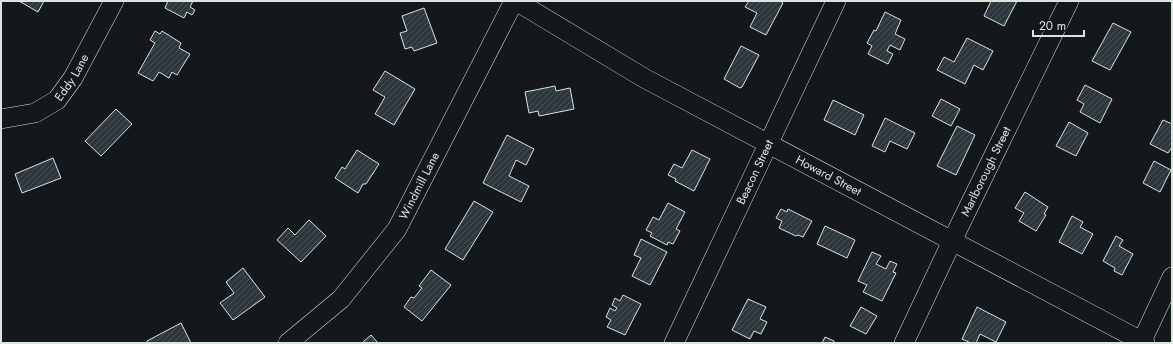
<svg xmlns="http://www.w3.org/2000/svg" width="1173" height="344" font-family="Jost,sans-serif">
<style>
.building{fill:url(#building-hatch);stroke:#d8e6dc}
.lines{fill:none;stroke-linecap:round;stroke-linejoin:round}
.minor-casing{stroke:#d8e6dc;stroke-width:20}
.minor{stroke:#14181c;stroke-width:19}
.labels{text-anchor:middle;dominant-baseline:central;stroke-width:3;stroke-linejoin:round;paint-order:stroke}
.street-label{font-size:12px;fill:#d8e6dc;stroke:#14181c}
</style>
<defs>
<pattern id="building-hatch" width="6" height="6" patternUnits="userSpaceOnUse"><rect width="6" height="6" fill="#2c363c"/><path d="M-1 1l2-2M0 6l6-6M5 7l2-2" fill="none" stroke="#4a5358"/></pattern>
</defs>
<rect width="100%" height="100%" fill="#14181c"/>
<path class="building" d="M19 1H44L38 12Z
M168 1H193L190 7 195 10 192 15 187 12 184 18 165 8Z
M749 1H780L783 3 766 35 750 27 757 13 745 7Z
M991 1H1017L1004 26 984 16Z
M424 8 437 43 414 51 412 47 405 49 400 33 407 31 402 16Z
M885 12 901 20 895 34 905 39 900 50 890 45 887 51 893 54 888 64 868 54 872 46 867 43 874 30 876 31Z
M1113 23 1131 32 1110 70 1092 61Z
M155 31 160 34 162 31 181 43 179 48 190 54 177 75 172 72 169 78 159 72 153 81 138 73 155 43 150 40Z
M967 38 993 51 983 70 974 65 965 84 937 70 944 57 954 62Z
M741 46 759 55 742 87 740 88 724 79Z
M385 71 415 89 394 125 375 114 385 97 373 90Z
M1085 85 1112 99 1100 123 1080 112 1084 104 1077 100Z
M555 86 556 91 570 88 574 109 539 116 538 111 529 113 525 92Z
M941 99 960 109 951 126 932 116Z
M833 100 864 115 855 135 824 120Z
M116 109 132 124 101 156 85 141Z
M885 118 915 133 907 149 890 141 885 152 872 146Z
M1163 120 1172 124V147L1168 153 1150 144Z
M1069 122 1088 133 1076 156 1056 146Z
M957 126 975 135 956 175 937 166Z
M507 135 534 149 526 165 516 160 509 176 529 186 521 202 483 183Z
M357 150 379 164 366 184H363L358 193 335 178 342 167 345 169Z
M692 150 710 159 694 191 675 181 676 179 668 175 674 164 682 168Z
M53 158 61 178 22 193 15 174Z
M1154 161 1171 170 1160 192 1143 183Z
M1025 192 1048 207 1044 214 1046 215 1036 231 1019 221 1024 213 1015 208Z
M474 201 493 212 463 260 445 249Z
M668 203 685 212 676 229 680 231 673 244 668 242 667 245 650 236 652 233 646 230 653 217 659 220Z
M781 209 787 212 788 209 812 221 803 237 798 235 796 236 779 228 782 221 776 218Z
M1072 216 1083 222 1080 227 1093 234 1082 254 1059 242Z
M309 220 326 236 301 262 277 240 288 228 295 235Z
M825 226 855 240 847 258 817 244Z
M1116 236 1123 240 1119 246 1133 254 1122 275 1114 271 1115 268 1103 261Z
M641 239 667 252 650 285 632 276 641 258 634 255Z
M872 252 881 256 876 264 886 269 890 261 897 264 893 272 896 273 882 301 863 292 867 285 858 281Z
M243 268 265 297 233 320 220 303 234 293 226 282Z
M431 270 451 285 422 321 404 307 411 297 414 298 422 288 419 286Z
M623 295 641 304 625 335 607 327 611 320 606 317 610 308 615 311 617 308 612 305 615 298 620 301Z
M748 299 766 307 760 319 767 322 761 334 754 331 750 339 732 330Z
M861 307 877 316 866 334 850 326Z
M977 307 1006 322 996 342 980 334 976 343H971L962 339Z
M181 323 191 343H148L147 341Z
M371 335 378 343H362Z
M825 337 834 341V343H822Z"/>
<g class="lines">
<defs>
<g id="minor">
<path id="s1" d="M516 1 644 78 1145 343"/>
<path id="s2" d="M1 119 35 113 57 100 73 78 114 1"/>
<path id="s3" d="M288 343 341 299 397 229 514 1"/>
<path id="s4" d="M674 343 836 1"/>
<path id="s5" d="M904 343 952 241 1069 1"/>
<path d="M1141 343 1172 277"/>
</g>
</defs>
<use href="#minor" class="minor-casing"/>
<use href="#minor" class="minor"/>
</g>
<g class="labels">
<g class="street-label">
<text stroke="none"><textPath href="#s2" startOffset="87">Eddy Lane</textPath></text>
<text stroke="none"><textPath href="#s4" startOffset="189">Beacon Street</textPath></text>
<text stroke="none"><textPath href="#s5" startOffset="190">Marlborough Street</textPath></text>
<text stroke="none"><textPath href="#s1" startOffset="358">Howard Street</textPath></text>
<text stroke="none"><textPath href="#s3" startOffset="207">Windmill Lane</textPath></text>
</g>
</g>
<rect width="1173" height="344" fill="none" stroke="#d8e6dc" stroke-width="4"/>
<path d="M1033 30v6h51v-6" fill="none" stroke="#d8e6dc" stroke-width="2"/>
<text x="1039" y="30" font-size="12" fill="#d8e6dc" stroke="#14181c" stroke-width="3" paint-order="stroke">20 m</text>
</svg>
